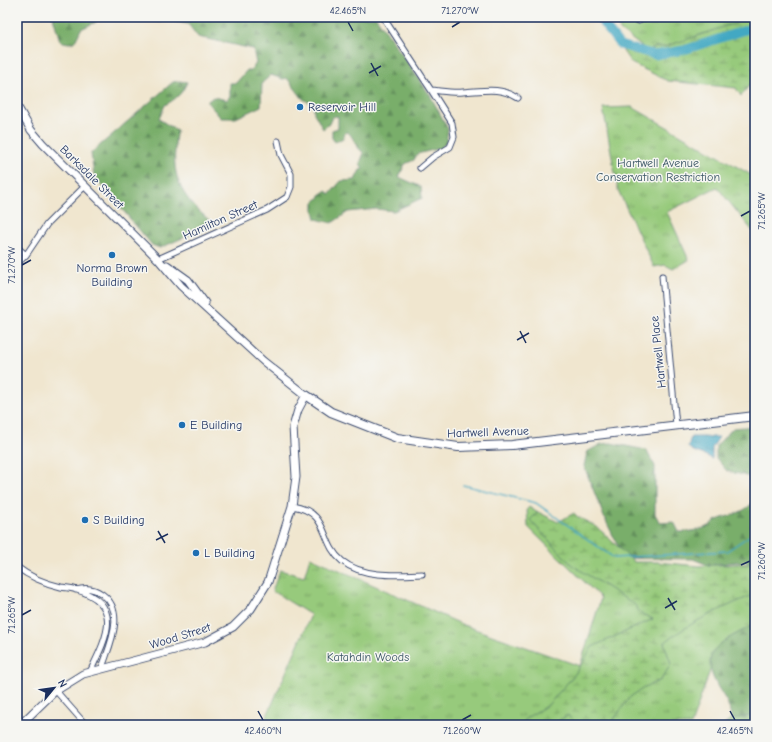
<svg xmlns="http://www.w3.org/2000/svg" width="772" height="742" font-family="'Comic Neue',sans-serif">
<style>
.grass{fill:url(#grass-tufts);stroke:#597c6c}
.forest{fill:url(#forest-firs);stroke:#4a6e64}
.wetland{fill:url(#wetland-marsh);stroke:#597c6c}
.water{fill:url(#water-ripples);stroke:#2f6c90}
.lines{fill:none;stroke-linecap:round;stroke-linejoin:round}
.stream{stroke:#43a8c3;stroke-width:1.5}
.river{stroke:#43a8c3;stroke-width:9}
.street-casing{stroke:#3b4a6f;stroke-width:7}
.secondary-casing{stroke:#3b4a6f;stroke-width:9}
.primary-casing{stroke:#3b4a6f;stroke-width:10}
.street{stroke:#fff;stroke-width:5}
.secondary{stroke:#fff;stroke-width:7}
.primary{stroke:#fff;stroke-width:8}
.ticks{fill:none;stroke:#1b2f5e;stroke-width:1.5}
.poi-dot{fill:#1f6fb2;stroke:#f6f6f2;stroke-width:1.5}
.labels{text-anchor:middle;dominant-baseline:central;stroke-width:3;stroke-linejoin:round;paint-order:stroke}
.poi-label{font-size:12px;fill:#1b2f5e;stroke:#f6f6f2;text-anchor:start}
.park-label{font-size:12px;fill:#3a5665;stroke:#f6f6f2}
.street-label{font-size:12px;fill:#1b2f5e;stroke:#f6f6f2}
.neatline{fill:none;stroke:#1b2f5e;stroke-width:1.5}
.ticks-label{font-size:10px;text-anchor:middle;fill:#1b2f5e}
</style>
<defs>
<pattern id="grass-tufts" width="24" height="20" patternUnits="userSpaceOnUse"><rect width="24" height="20" fill="#97ca7b"/><path d="M3 7l-1-3M5 7V3M7 7l1-3M15 17l-1-3M17 17v-4M19 17l1-3" fill="none" stroke="#7aa468"/></pattern>
<pattern id="forest-firs" width="22" height="20" patternUnits="userSpaceOnUse"><rect width="22" height="20" fill="#79ae6b"/><path d="M5 1l3.5 6h-7zM16 11l3.5 6h-7z" fill="#628e5b"/></pattern>
<pattern id="wetland-marsh" width="20" height="14" patternUnits="userSpaceOnUse"><rect width="20" height="14" fill="#97ca7b"/><path d="M1 5h8M5 5V1M11 12h8M15 12V8" fill="none" stroke="#7aa468"/></pattern>
<pattern id="water-ripples" width="26" height="14" patternUnits="userSpaceOnUse"><rect width="26" height="14" fill="#43a8c3"/><path d="M2 4q2-2 4 0t4 0M15 11q2-2 4 0t4 0" fill="none" stroke="#3789a2"/></pattern>
</defs>
<rect width="100%" height="100%" fill="#f6f6f2"/>
<filter id="ink" filterUnits="userSpaceOnUse"><feTurbulence type="fractalNoise" baseFrequency=".025" numOctaves="2"/><feDisplacementMap in="SourceGraphic" scale="8" xChannelSelector="R" yChannelSelector="G"/><feConvolveMatrix kernelMatrix="1 2 1 2 8 2 1 2 1" color-interpolation-filters="sRGB"/></filter>
<filter id="wash" filterUnits="userSpaceOnUse"><feTurbulence type="fractalNoise" baseFrequency=".012" numOctaves="4" result="noise"/><feDisplacementMap in="SourceGraphic" scale="16" xChannelSelector="R" yChannelSelector="G"/><feGaussianBlur stdDeviation="0.9" result="paint"/><feColorMatrix in="noise" values="0 0 0 0 0 0 0 0 0 0 0 0 0 0 0 0 0 1.4 0 .05"/><feComposite in="paint" operator="in"/></filter>
<g filter="url(#wash)">
<rect width="100%" height="100%" fill="#f0e6cf"/>
<path class="grass" d="M611 17H753L664 48 656 47 644 52 645 49 621 31Z
M632 107 755 177V234L717 187 667 212 689 260 673 269 665 265 654 267 618 190 603 108Z
M529 507 691 616 755 573V682L712 665 691 725H263L311 615 272 591 280 570 304 577 310 557 466 626 580 666 601 598 528 527 527 509Z"/>
<path class="forest" d="M53 17H97L96 22 81 29C75 41 76 46 60 41Z
M130 17H376L430 95 448 129 446 143 441 148 417 154 414 160 405 164 399 177 421 187 422 198 394 211 376 209 348 212 332 223 316 219 314 210V202L319 198 320 195 326 191 330 194 341 181 355 180 360 170 363 169 360 163 364 153C355 147 355 139 348 132L345 133 343 138 335 142 332 138V130L338 128V116L332 117 329 124 323 129 314 113V105L303 99 287 78 283 79 271 75 262 83 261 106 236 118H221L207 102 213 97 227 100 230 96V83H236L247 70 251 71 256 63 253 49 198 37 188 24 161 19 160 22Z
M179 81 187 82C182 94 176 99 165 105L159 119 177 131C175 137 175 143 175 149 172 185 188 203 214 224L160 248 152 245 94 176 91 153 173 82Z
M755 426V488L751 477 727 471 716 458V446L733 428Z
M611 443 646 450 655 466V514L660 523 674 522 679 532C688 532 701 530 709 526 712 524 714 521 717 520 729 515 751 512 755 497V565L745 561 708 565 693 559 614 558 641 557 623 556 604 517 584 466 587 452 601 444Z
M755 624V715L731 720C730 705 727 702 719 689 695 648 723 642 755 624Z"/>
<path class="wetland" d="M753 17H755V78L741 96 736 88 668 81 631 63 615 39 644 52 656 47H664Z
M538 512 558 522 574 513 578 517 597 527 634 562H658L698 566 755 563V594C723 608 691 621 664 643L671 664 661 680 647 686 630 697 610 725H577L568 715 552 725H523L526 718 548 705 575 674 592 647 653 619 640 613 634 604 572 565 530 520Z
M755 715V725H724L731 720Z"/>
<path class="water" d="M691 437H719L712 448V459C704 453 695 454 688 447Z"/>
<g class="lines">
<path class="stream" d="M463 485 536 503 614 558 727 551 755 532"/>
<path class="river" d="M598 17 620 45 655 55 684 50 755 27"/>
</g>
</g>
<g filter="url(#ink)">
<g class="lines">
<defs>
<path id="street" d="M383 17 431 90C442 91 452 93 463 92 483 91 499 86 518 98
M629 17 639 21 646 17
M420 168 433 157 450 147 454 137 452 123 431 90
M17 247 26 255
M158 259 267 210 287 197 291 187V174L281 155 278 141
M17 264 26 255 47 224 85 186
M662 276 676 425
M292 506C331 512 319 542 342 561 363 578 398 575 422 574
M17 567C31 578 44 583 61 587 66 588 72 588 77 590 125 604 106 639 90 672
M76 590C86 587 94 588 102 594 127 612 109 646 102 668
M56 691 86 725
M200 725H217"/>
<path id="secondary" d="M17 106 31 130 43 144 158 259 181 286 263 361 306 395 298 410 293 427 296 477 292 506 268 582 251 609 233 627 205 642 83 674 54 692 20 725
M167 265 188 280 205 303"/>
<path id="primary" d="M306 395 331 412 397 438 458 447 512 445 755 416"/>
</defs>
<use href="#street" class="street-casing"/>
<use href="#secondary" class="secondary-casing"/>
<use href="#primary" class="primary-casing"/>
<use href="#street" class="street"/>
<use href="#secondary" class="secondary"/>
<use href="#primary" class="primary"/>
</g>
</g>
<path class="ticks" d="M348 22 353 31M452 27 460 22M371 63 378 76M369 73 381 66M741 216 750 211M22 265 31 260M520 331 526 343M517 340 529 333M158 531 165 543M156 540 168 534M741 565 750 561M668 598 675 610M665 608 677 601M22 615 31 610M258 711 263 720M730 711 735 720M462 720 471 715"/>
<g class="poi-dot">
<circle cx="300" cy="107" r="4"/>
<circle cx="112" cy="255" r="4"/>
<circle cx="182" cy="425" r="4"/>
<circle cx="85" cy="520" r="4"/>
<circle cx="196" cy="553" r="4"/>
</g>
<g class="labels">
<g class="poi-label">
<text x="308" y="107">Reservoir Hill</text>
<text x="112" y="268" text-anchor="middle">Norma Brown<tspan x="112" dy="14">Building</tspan></text>
<text x="190" y="425">E Building</text>
<text x="93" y="520">S Building</text>
<text x="204" y="553">L Building</text>
</g>
<g class="park-label">
<text x="658" y="163">Hartwell Avenue<tspan x="658" dy="14">Conservation Restriction</tspan></text>
<text x="368" y="657">Katahdin Woods</text>
</g>
<g class="street-label">
<text transform="translate(92 177) rotate(45)">Barksdale Street</text>
<text transform="translate(220 220) rotate(-24)">Hamilton Street</text>
<text transform="translate(658 352) rotate(-96)">Hartwell Place</text>
<text transform="translate(488 432) rotate(-2)">Hartwell Avenue</text>
<text transform="translate(180 636) rotate(-17)">Wood Street</text>
</g>
</g>
<rect width="772" height="742" fill="none" stroke="#f6f6f2" stroke-width="44"/>
<g transform="translate(54 688) rotate(61)" stroke="#f6f6f2" stroke-width="3" paint-order="stroke">
<path d="M0-3L7 15L0 10L-7 15Z" fill="#1b2f5e"/>
<text y="-6" font-size="11" font-weight="bold" text-anchor="middle" fill="#1b2f5e">N</text>
</g>
<rect x="22" y="22" width="728" height="698" class="neatline"/>
<g class="ticks-label">
<text x="348" y="14">42.465°N</text>
<text x="460" y="14">71.270°W</text>
<text transform="translate(761 211) rotate(-90)" y="4">71.265°W</text>
<text transform="translate(11 265) rotate(-90)" y="4">71.270°W</text>
<text transform="translate(761 561) rotate(-90)" y="4">71.260°W</text>
<text transform="translate(11 615) rotate(-90)" y="4">71.265°W</text>
<text x="263" y="734">42.460°N</text>
<text x="462" y="734">71.260°W</text>
<text x="735" y="734">42.465°N</text>
</g>
</svg>
